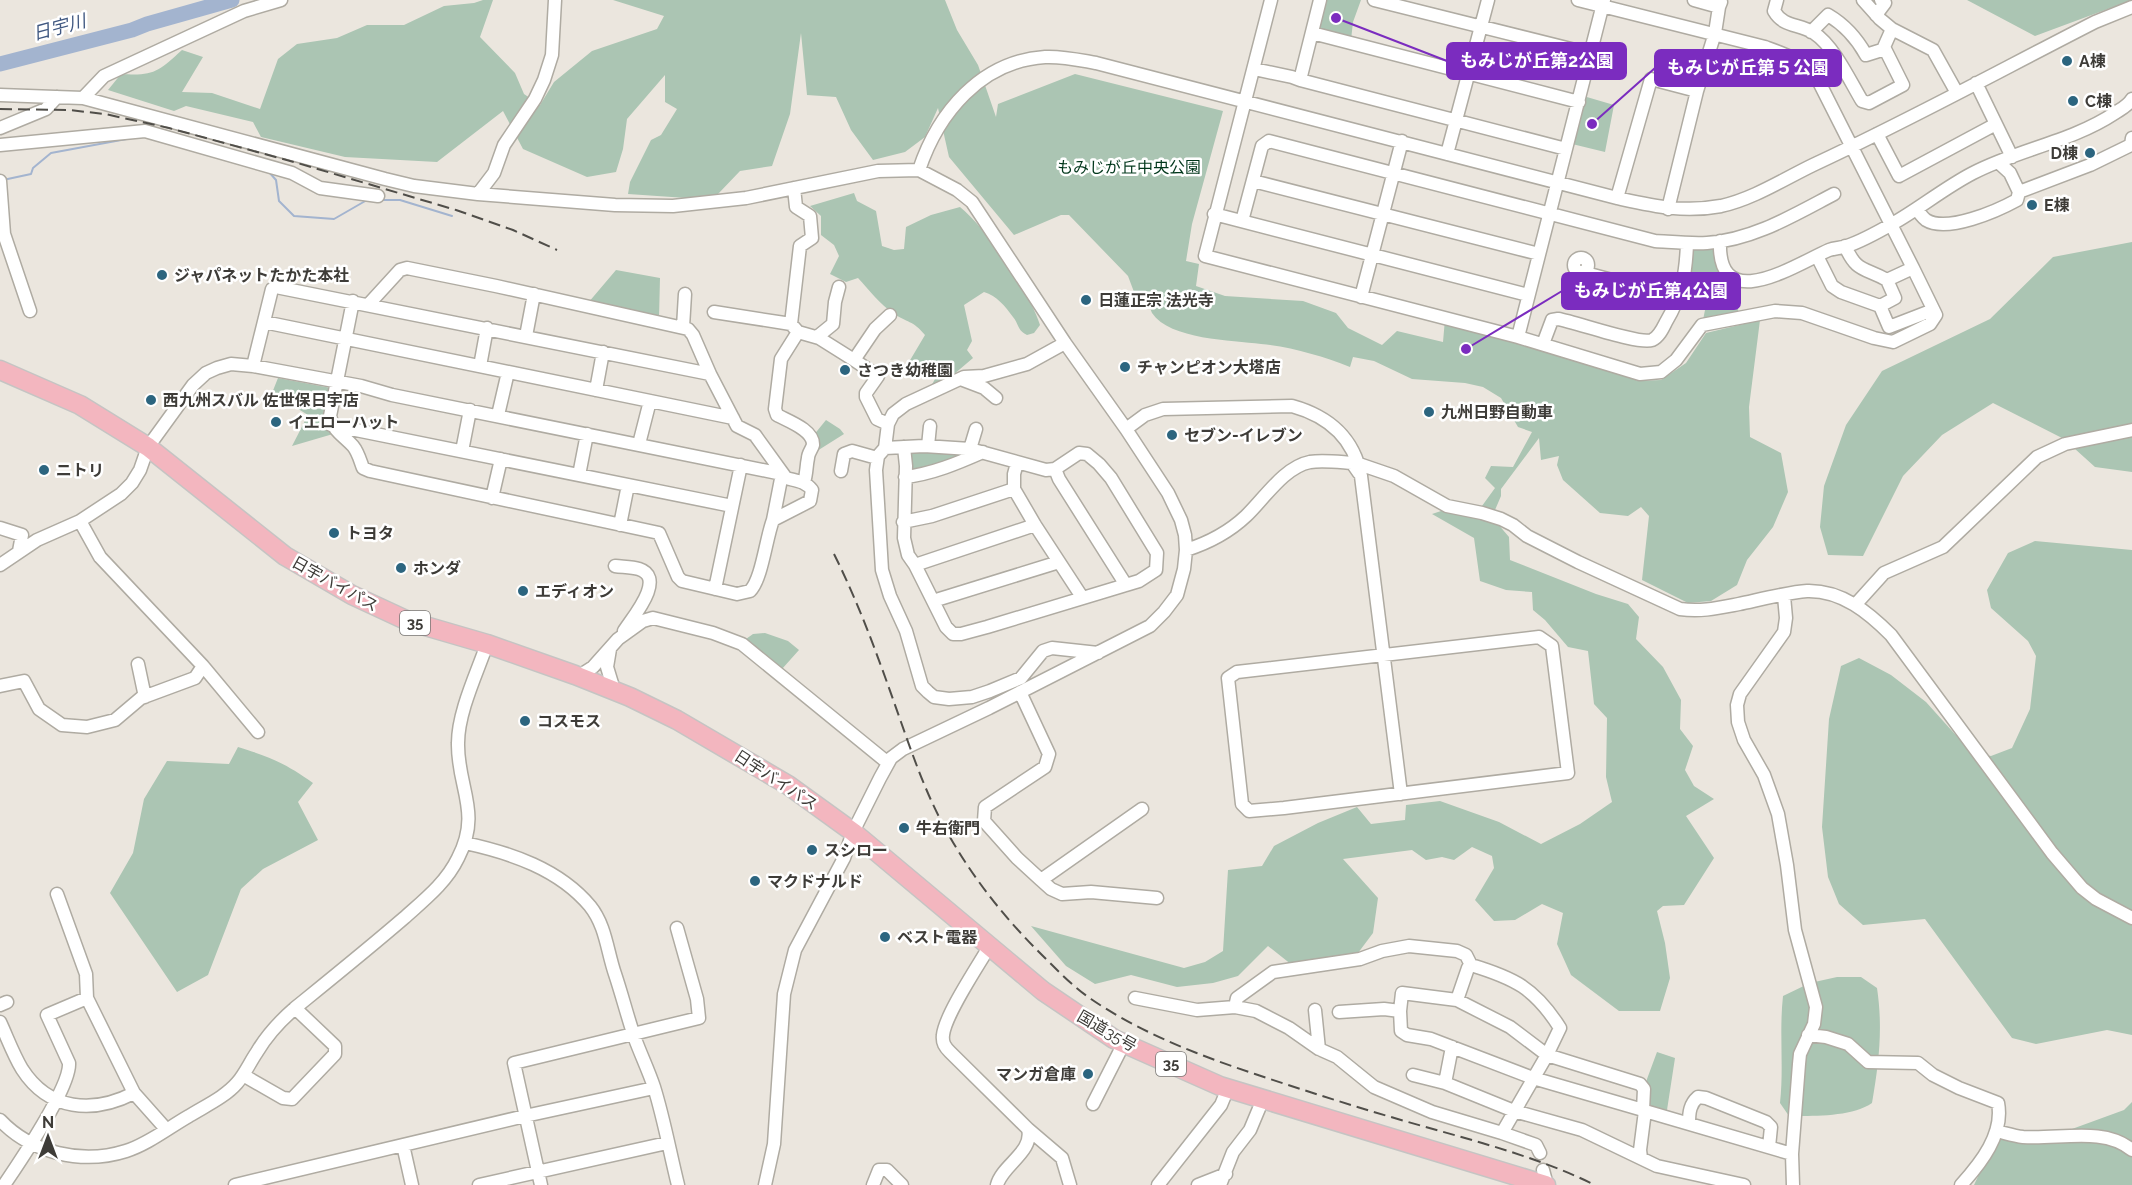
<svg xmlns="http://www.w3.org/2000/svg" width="2132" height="1185" font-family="Raleway,'Noto Sans JP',sans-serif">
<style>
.green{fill:#abc5b3}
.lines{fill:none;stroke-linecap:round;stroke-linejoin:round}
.stream{stroke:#a3b4cf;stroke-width:2}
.river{stroke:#a3b4cf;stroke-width:15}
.minor-casing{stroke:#afaba2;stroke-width:15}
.highway-casing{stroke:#c5c4c3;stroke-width:21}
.minor{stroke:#fff;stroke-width:12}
.highway{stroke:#f3b6bf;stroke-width:18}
.rail{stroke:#504e49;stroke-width:2;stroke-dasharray:12 6;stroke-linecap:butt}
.poi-dot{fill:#2c657f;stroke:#fff;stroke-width:2}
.labels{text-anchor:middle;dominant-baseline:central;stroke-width:5;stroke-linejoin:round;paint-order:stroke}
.shield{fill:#fff;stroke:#787674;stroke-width:1.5}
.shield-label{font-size:15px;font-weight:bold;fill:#3e3c38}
.poi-label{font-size:16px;font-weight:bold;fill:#3e3c38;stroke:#fff;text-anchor:start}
.park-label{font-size:16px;fill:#01371b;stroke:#fff}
.street-label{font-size:16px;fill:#3e3c38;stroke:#fff}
.water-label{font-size:18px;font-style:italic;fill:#405881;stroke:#fff}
.leader{fill:none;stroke:#7b2cbf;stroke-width:2}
.callout-dot{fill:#7b2cbf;stroke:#fff;stroke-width:2}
.callout{fill:#7b2cbf;stroke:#7b2cbf;stroke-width:2}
.callout-label{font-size:18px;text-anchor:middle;font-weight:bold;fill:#fff}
</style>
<rect width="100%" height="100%" fill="#ebe6de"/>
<path class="green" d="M483 0H493L480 37 515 73 524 94 540 105 554 82 592 51 657 29 664 16 613 0H945L957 30 978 65 996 117 998 104 1075 74 1223 111 1192 224 1186 261 1199 264 1196 286 1225 296 1303 301 1336 313 1348 328 1382 345 1397 331 1443 342 1445 319 1492 331 1491 336 1627 370 1637 381 1661 380 1686 363 1706 333 1760 320 1749 407 1750 437 1781 453 1788 492 1773 527 1747 560 1737 585 1711 601 1688 603 1642 580 1649 516 1641 507 1628 516 1600 513 1563 480 1557 465 1559 456 1541 460 1539 438 1501 489V496L1492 517 1509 537 1510 560 1596 594 1628 604 1639 617 1636 639 1663 667 1681 700 1680 729 1693 746 1685 770 1694 786 1714 799 1686 816 1714 858 1684 905 1663 906 1657 911 1665 943 1670 978 1660 1011H1619L1571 975 1557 944 1563 913 1542 904 1515 920 1494 921 1475 900 1494 868 1492 856 1472 847 1454 860 1442 857 1426 860 1412 850 1343 859 1378 898 1373 933 1358 953 1292 965 1268 946 1238 976 1213 983 1177 987 1131 975 1095 984 1066 966 1031 926 1184 968 1205 962 1223 951 1228 870 1262 866 1274 846 1318 823 1357 807 1371 824 1405 820 1406 805 1440 801 1499 822 1541 844 1580 824 1612 802 1606 777 1607 718 1594 704 1588 651 1568 647 1545 620 1533 610 1532 592 1506 590 1480 581 1474 538 1432 514 1444 510 1474 517 1495 488 1485 478 1491 466 1513 467 1532 432 1518 427 1501 398 1483 387 1465 383 1412 379 1374 361 1353 357 1350 367C1322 356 1291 347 1261 344 1232 340 1170 340 1152 313 1150 309 1149 304 1148 300L1134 292 1128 276 1069 215H1061L1014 235 949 157 938 108 925 137 905 152 873 160 851 130 836 97 807 95 801 33 790 114 772 166 740 171 718 194 701 199 628 194 630 182 651 140 661 135 677 109 665 102V75L627 119 623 149 616 172 587 177 523 149 503 111 437 162 345 157 261 137 253 122 186 106 174 111 108 90 121 74C154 76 158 72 182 50L203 57 182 92 212 93 260 109 278 59 297 44 337 38 367 25H404L444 6 474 3Z
M1322 0H1361L1353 22 1351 40 1319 31V14Z
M1967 0H2132L2035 36Z
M1580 95 1614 105 1605 152 1568 143Z
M854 193 857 201 876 211 882 246 894 250 904 249 906 227 931 215 960 207C988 230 1029 291 1040 325L1034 333 1027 335C1017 330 1019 324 1013 317 1005 306 997 296 984 292L964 305 972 341 967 350 973 358 953 375 929 390 935 379 928 368 915 372 909 362 925 335C913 320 907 323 893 313 880 304 869 290 858 278L846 282 830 274 839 256 834 245 821 235V216L810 206Z
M2132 242V472L2095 467 2064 439 1993 403 1942 435 1903 476 1863 556 1828 555 1820 527 1824 486 1846 425 1882 371 1990 319 2053 257Z
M1687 243 1720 249 1735 280 1739 318 1702 325 1707 300 1680 293Z
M616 270 660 278 659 318 588 303Z
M278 378 331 388C326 408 317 418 333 434L292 446 308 415 272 393Z
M826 420 840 429 844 434 817 451 813 436Z
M914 451 970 452 912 474 910 455Z
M2035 541 2132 550V1035L2107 1030 2036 1044 2012 1038 1925 919 1863 925 1839 904 1828 877 1822 827 1829 719 1841 666 1859 658 1891 675 1926 702 1971 752 1991 756 2012 748 2030 709 2036 656 2028 641 1991 608 1987 590 2008 553Z
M765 633 788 641 799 650 782 669 746 639 753 634Z
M238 747C270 757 285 763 313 783L298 802 318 840 263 869 241 889 208 975 177 992 110 893 133 853 144 799 167 761 229 764Z
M1837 977H1861L1877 988C1883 1028 1879 1063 1872 1103 1852 1117 1813 1116 1789 1116L1780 1103C1784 1067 1779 1032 1783 996L1810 983Z
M1657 1052 1675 1058 1667 1110 1647 1106V1079Z
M2132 1102V1185H1974L1994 1142 2014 1133H2061L2124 1110Z"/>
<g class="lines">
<path class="stream" d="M269 172 276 180 279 201 294 216 334 219 367 200
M3 180 31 174 33 168 51 153 132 138
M382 200H400L452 216"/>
<path class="river" d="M0 64 132 30 147 24 232 0"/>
<defs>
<path id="minor" d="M1271 0 1205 256 1518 337 1604 0
M1374 0 1591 54
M1578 0 1765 47C1790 56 1800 59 1818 80L1913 268
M1694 0 1719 7 1721 2
M1777 0 1774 11C1784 28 1799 23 1814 33 1834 46 1850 81 1862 101L1869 103 1903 85 1884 47 1892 29 1880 19 1863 0
M1876 15 1885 3 1881 0
M1892 29 1933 50 1957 93
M1811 32 1828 15C1845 25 1856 37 1866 55L1885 49
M1312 33 1579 102
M1254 69 1292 77 1300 80 1320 0
M1300 80 1566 149
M1976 83 2012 157
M1697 91 1715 33 1719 7
M0 95 83 98 104 76 244 11 281 0
M83 98 385 179 414 186 478 194 615 205 673 206 746 198 878 171 919 170 957 190 972 202 1065 343 1126 429 1168 493 1181 520 1185 535 1186 550 1184 569 1177 595 1164 612 1150 626 989 708 903 749 891 758 880 778 853 832 844 858 795 950 784 994 774 1144 765 1185
M0 128 46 109 57 97
M1877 134 1899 176 1996 124
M0 145 145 131 292 173 320 188 378 196
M1447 154 1488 0
M919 170C938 113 981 61 1045 57 1062 56 1079 60 1096 63L1617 198C1654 206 1683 213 1721 206 1753 199 1784 179 1813 165 1908 121 2001 70 2095 22L2132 7
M0 181 4 234 30 311
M1253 181 1539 254
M2019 192 2090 165 2131 145 2132 138
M478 194 494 173 504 145 535 99 544 80 552 55 555 0
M1617 198 1651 79 1697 91 1668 209
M1916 209C1919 212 1922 217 1926 220 1947 233 1997 211 2017 200L2019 192 2010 173 1998 162
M1214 214 1528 295
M1242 221 1262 146 1269 141 1655 241C1672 242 1690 244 1707 243 1753 240 1794 215 1834 194
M1720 241C1717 317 1795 265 1829 250 1835 248 1841 248 1847 246 1862 241 1878 232 1892 224 1919 209 1944 188 1973 173 2019 149 2071 142 2115 113 2121 109 2128 106 2132 99
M1845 246C1857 273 1864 267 1887 280
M1574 265a7 7 0 1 1 14 0a7 7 0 1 1-14 0Z
M1582 272 1634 286 1680 293
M1361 297 1402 141
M368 305 400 270 407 268 496 286 688 329 693 335 710 374
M1880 306 1889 327 1933 310
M714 312 791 324 800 246 812 238 810 216 796 207 794 188
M264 322 733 418
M791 324 798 332 781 359 775 409 777 415C788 421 814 430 813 445 812 449 808 453 808 458 806 467 807 473 804 482
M683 327 685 294
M798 332 819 338 854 360 875 329 890 315
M526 336 534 294
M817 337 833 324 835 302 839 287
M1518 337 1640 374 1661 372 1676 360 1702 325 1775 311 1802 313 1874 338 1893 342 1930 324 1936 315 1913 268 1887 280 1895 298 1880 306 1841 292 1832 286 1817 256
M1065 343 1027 364 984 376 964 377 906 404 893 414 888 424 885 448 878 456 876 470 882 570 890 596 906 631 922 686 928 692 934 697 949 699 972 697 990 691 1021 678 1043 651 1052 648 1098 653
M1543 344 1552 320 1558 319C1576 322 1639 345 1652 340 1659 337 1663 328 1666 322 1682 295 1686 274 1687 243
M854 360 878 376 866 393V397L877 419 888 424
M253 366 272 289 276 287 710 374 737 426 755 435 786 478C797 481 805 481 812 490L810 501 773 520C766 538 762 579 750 591L737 594 682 581 678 577 659 533 370 471 363 468C360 460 358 452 353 446 343 435 333 431 330 416L353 301
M480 366 487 328
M963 380 984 388 996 398
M596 390 603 352
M498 415 508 372
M331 425 732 506
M1126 429 1145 415 1163 409 1292 406C1328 416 1354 438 1361 476L1401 794
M639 444 650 401
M928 446 930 426
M885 448 924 446 970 449 1046 470 1055 469 1079 453 1087 454 1099 464 1111 478 1157 553 1156 570 1139 581 987 627 961 634H953L946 627 915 565 908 555 904 538 906 466 904 447
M970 449 976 429
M462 451 470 410
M1017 463 1014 474V489L1035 525 1082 597
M1359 464 1394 476 1447 506 1482 513 1501 519 1513 525 1527 536 1578 562 1680 609C1701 612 1718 608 1739 604 1758 600 1789 592 1807 591 1842 590 1869 613 1891 635L2052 853 2082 888 2096 899 2132 918
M1055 469 1059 479 1126 585
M841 471 844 454 852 451 877 458
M579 475 587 434
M905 477C932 474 958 463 983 452
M492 498 501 459
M773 520 782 474
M80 521 100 557 203 666 258 732
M903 522 932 516 1014 489
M620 525 628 485
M0 528 22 535 19 551
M1186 550C1208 543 1229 532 1246 516 1264 499 1284 467 1310 462 1323 460 1338 462 1352 463L1359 473
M0 565 37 540 80 521 121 494 132 483 140 470 148 447 193 385 206 373 217 368 231 364 253 366 361 386 392 395 782 474
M915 565 1035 525
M615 566C622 567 632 567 639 569 667 578 632 618 624 631
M715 589 741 465
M1784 596 1786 618 1784 632 1740 694 1737 705 1738 722 1744 740 1764 775 1778 814 1787 865 1795 930 1816 1007 1814 1024 1800 1054 1799 1064 1792 1154 1793 1185
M933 601 1059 562
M1856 604 1884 573 1943 547 2037 457 2065 444 2132 430
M1539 637 1552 646 1568 773 1284 808 1249 811 1242 804 1228 678 1237 672Z
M610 649 607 667 614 690
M138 664 145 697
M579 676 593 667 618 639 643 621 653 618 713 633 742 644 888 763
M0 686 24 681 39 709 62 725 87 727 115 720 141 698 195 678 203 666
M1020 692 1049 754 1045 767 985 807 984 821 1017 858 1041 880 1142 809
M465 843C511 853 559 869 590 906 606 926 607 951 615 974 622 995 627 1015 634 1036 640 1053 648 1069 654 1087 664 1119 670 1153 678 1185
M1041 880 1051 889 1062 894 1091 892 1157 898
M57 894 86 974 87 998
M989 947C978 966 945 1015 943 1035 942 1043 945 1047 950 1052L1028 1129C1034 1152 1002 1165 997 1185
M1471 965 1466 955 1457 951 1409 946 1382 951 1360 959 1273 972 1237 998 1235 1007 1256 1011 1289 1028 1319 1049 1337 1057 1374 1087 1432 1112 1502 1133 1536 1145 1540 1153
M1135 998 1197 1010 1235 1007
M1457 1000 1468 968 1471 965C1514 978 1535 988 1560 1028L1547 1055 1640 1084 1644 1089 1643 1110 1645 1111 1792 1154
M0 1005 7 1002
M1315 1010 1319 1049
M1400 1011 1402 993 1457 1000 1510 1027 1547 1055 1502 1133
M1339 1012 1384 1009 1400 1011 1401 1031 1407 1035 1431 1039 1533 1078 1643 1110
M0 1022C7 1037 13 1054 22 1069 49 1111 93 1114 134 1093
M1808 1035 1826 1037 1848 1044 1868 1062 1918 1063 1933 1075 1959 1088 1998 1103C2004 1134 1981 1163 1961 1185
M1452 1047 1445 1083 1514 1111 1582 1130 1657 1166 1744 1185
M243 1075 283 1098 292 1099 335 1054V1046L295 1008
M1413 1075 1445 1083
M1093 1104 1124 1043
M0 1120C31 1153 82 1165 126 1151 148 1144 168 1128 189 1116 205 1106 225 1097 237 1083 245 1074 250 1062 257 1052 267 1035 280 1021 295 1008 332 978 368 949 404 918 424 900 446 883 458 858 482 812 457 787 458 743 458 712 477 673 487 644
M1689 1123C1689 1112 1690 1104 1698 1097L1706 1098 1766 1122 1771 1127 1769 1147
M1028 1129 1062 1158 1070 1185
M1996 1131C2005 1133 2014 1136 2023 1137 2057 1140 2104 1126 2132 1150
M403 1145 412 1185
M1641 1158 1640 1150 1645 1111
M1543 1170 1547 1185
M4 1185C19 1163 71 1086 69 1063L47 1015 87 998 134 1093 166 1129
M235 1185 525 1116 654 1088
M479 1185 667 1143
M541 1185 514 1063 699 1018 697 999 677 928
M873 1185 879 1170H887L902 1185
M1158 1185 1221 1105 1228 1088
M1198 1185 1226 1174
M1220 1185 1233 1152 1250 1130 1263 1099"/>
<path id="highway" d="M0 370 80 405 148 447 285 556 352 595 408 621 487 644 575 675 630 697 677 720 788 785 853 832 1043 991 1114 1039 1220 1086 1546 1185"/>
</defs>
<use href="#minor" class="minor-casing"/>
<use href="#highway" class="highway-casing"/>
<use href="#minor" class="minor"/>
<use href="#highway" class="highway"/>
<path class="rail" d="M0 109 69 110 105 114 169 128 294 162 456 210 513 230 557 250
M834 554C861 608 881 665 901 722 914 759 927 796 946 830 973 879 1007 921 1047 960 1061 974 1075 988 1091 999 1141 1033 1198 1055 1255 1074 1306 1091 1356 1107 1408 1122 1471 1140 1536 1156 1595 1185"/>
</g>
<g class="poi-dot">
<circle cx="2067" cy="61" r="6"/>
<circle cx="2073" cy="101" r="6"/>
<circle cx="2090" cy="153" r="6"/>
<circle cx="2032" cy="205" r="6"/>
<circle cx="162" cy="275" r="6"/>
<circle cx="1086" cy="300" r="6"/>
<circle cx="1125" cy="367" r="6"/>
<circle cx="845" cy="370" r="6"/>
<circle cx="151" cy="400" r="6"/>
<circle cx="1429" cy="412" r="6"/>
<circle cx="276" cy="422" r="6"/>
<circle cx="1172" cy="435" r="6"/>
<circle cx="44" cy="470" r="6"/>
<circle cx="334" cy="533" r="6"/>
<circle cx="401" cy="568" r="6"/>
<circle cx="523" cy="591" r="6"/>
<circle cx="525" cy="721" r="6"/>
<circle cx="904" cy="828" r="6"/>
<circle cx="812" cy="850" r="6"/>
<circle cx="755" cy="881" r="6"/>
<circle cx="885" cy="937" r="6"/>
<circle cx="1088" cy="1074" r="6"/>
</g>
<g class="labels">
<g class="shield">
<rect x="400" y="611" width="30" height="24" rx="4.5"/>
<rect x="1156" y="1052" width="30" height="24" rx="4.5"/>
</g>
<g class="shield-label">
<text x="415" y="623">35</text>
<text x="1171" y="1064">35</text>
</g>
<g class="poi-label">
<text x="2079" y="61">A棟</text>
<text x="2085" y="101">C棟</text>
<text x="2078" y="153" text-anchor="end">D棟</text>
<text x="2044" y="205">E棟</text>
<text x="174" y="275">ジャパネットたかた本社</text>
<text x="1098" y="300">日蓮正宗 法光寺</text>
<text x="1137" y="367">チャンピオン大塔店</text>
<text x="857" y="370">さつき幼稚園</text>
<text x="163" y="400">西九州スバル 佐世保日宇店</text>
<text x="1441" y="412">九州日野自動車</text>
<text x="288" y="422">イエローハット</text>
<text x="1184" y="435">セブン-イレブン</text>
<text x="56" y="470">ニトリ</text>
<text x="346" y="533">トヨタ</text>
<text x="413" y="568">ホンダ</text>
<text x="535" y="591">エディオン</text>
<text x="537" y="721">コスモス</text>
<text x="916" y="828">牛右衛門</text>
<text x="824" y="850">スシロー</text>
<text x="767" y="881">マクドナルド</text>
<text x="897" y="937">ベスト電器</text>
<text x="1076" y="1074" text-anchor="end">マンガ倉庫</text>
</g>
<g class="park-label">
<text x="1129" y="167">もみじが丘中央公園</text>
</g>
<g class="street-label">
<text transform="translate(335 584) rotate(29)">日宇バイパス</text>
<text transform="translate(776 780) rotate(33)">日宇バイパス</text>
<text transform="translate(1107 1031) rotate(30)">国道35号</text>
</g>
<g class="water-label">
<text transform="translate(59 27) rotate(-15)">日宇川</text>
</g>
</g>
<path class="leader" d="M1336 18L1447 61M1592 124L1655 68M1466 349L1562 291"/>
<g class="callout-dot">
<circle cx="1336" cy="18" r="6"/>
<circle cx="1592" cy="124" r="6"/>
<circle cx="1466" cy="349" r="6"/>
</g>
<g class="callout">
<rect x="1447" y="43" width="179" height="36" rx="6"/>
<rect x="1655" y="50" width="186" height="36" rx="6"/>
<rect x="1562" y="273" width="178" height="36" rx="6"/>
</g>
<g class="callout-label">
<text x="1537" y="67">もみじが丘第2公園</text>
<text x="1748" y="74">もみじが丘第５公園</text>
<text x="1651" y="297">もみじが丘第4公園</text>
</g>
<g transform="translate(48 1137)" stroke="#ffffff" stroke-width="4.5" paint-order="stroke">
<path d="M0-4.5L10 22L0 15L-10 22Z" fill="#3e3c38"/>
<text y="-9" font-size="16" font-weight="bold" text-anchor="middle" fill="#3e3c38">N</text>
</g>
</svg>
